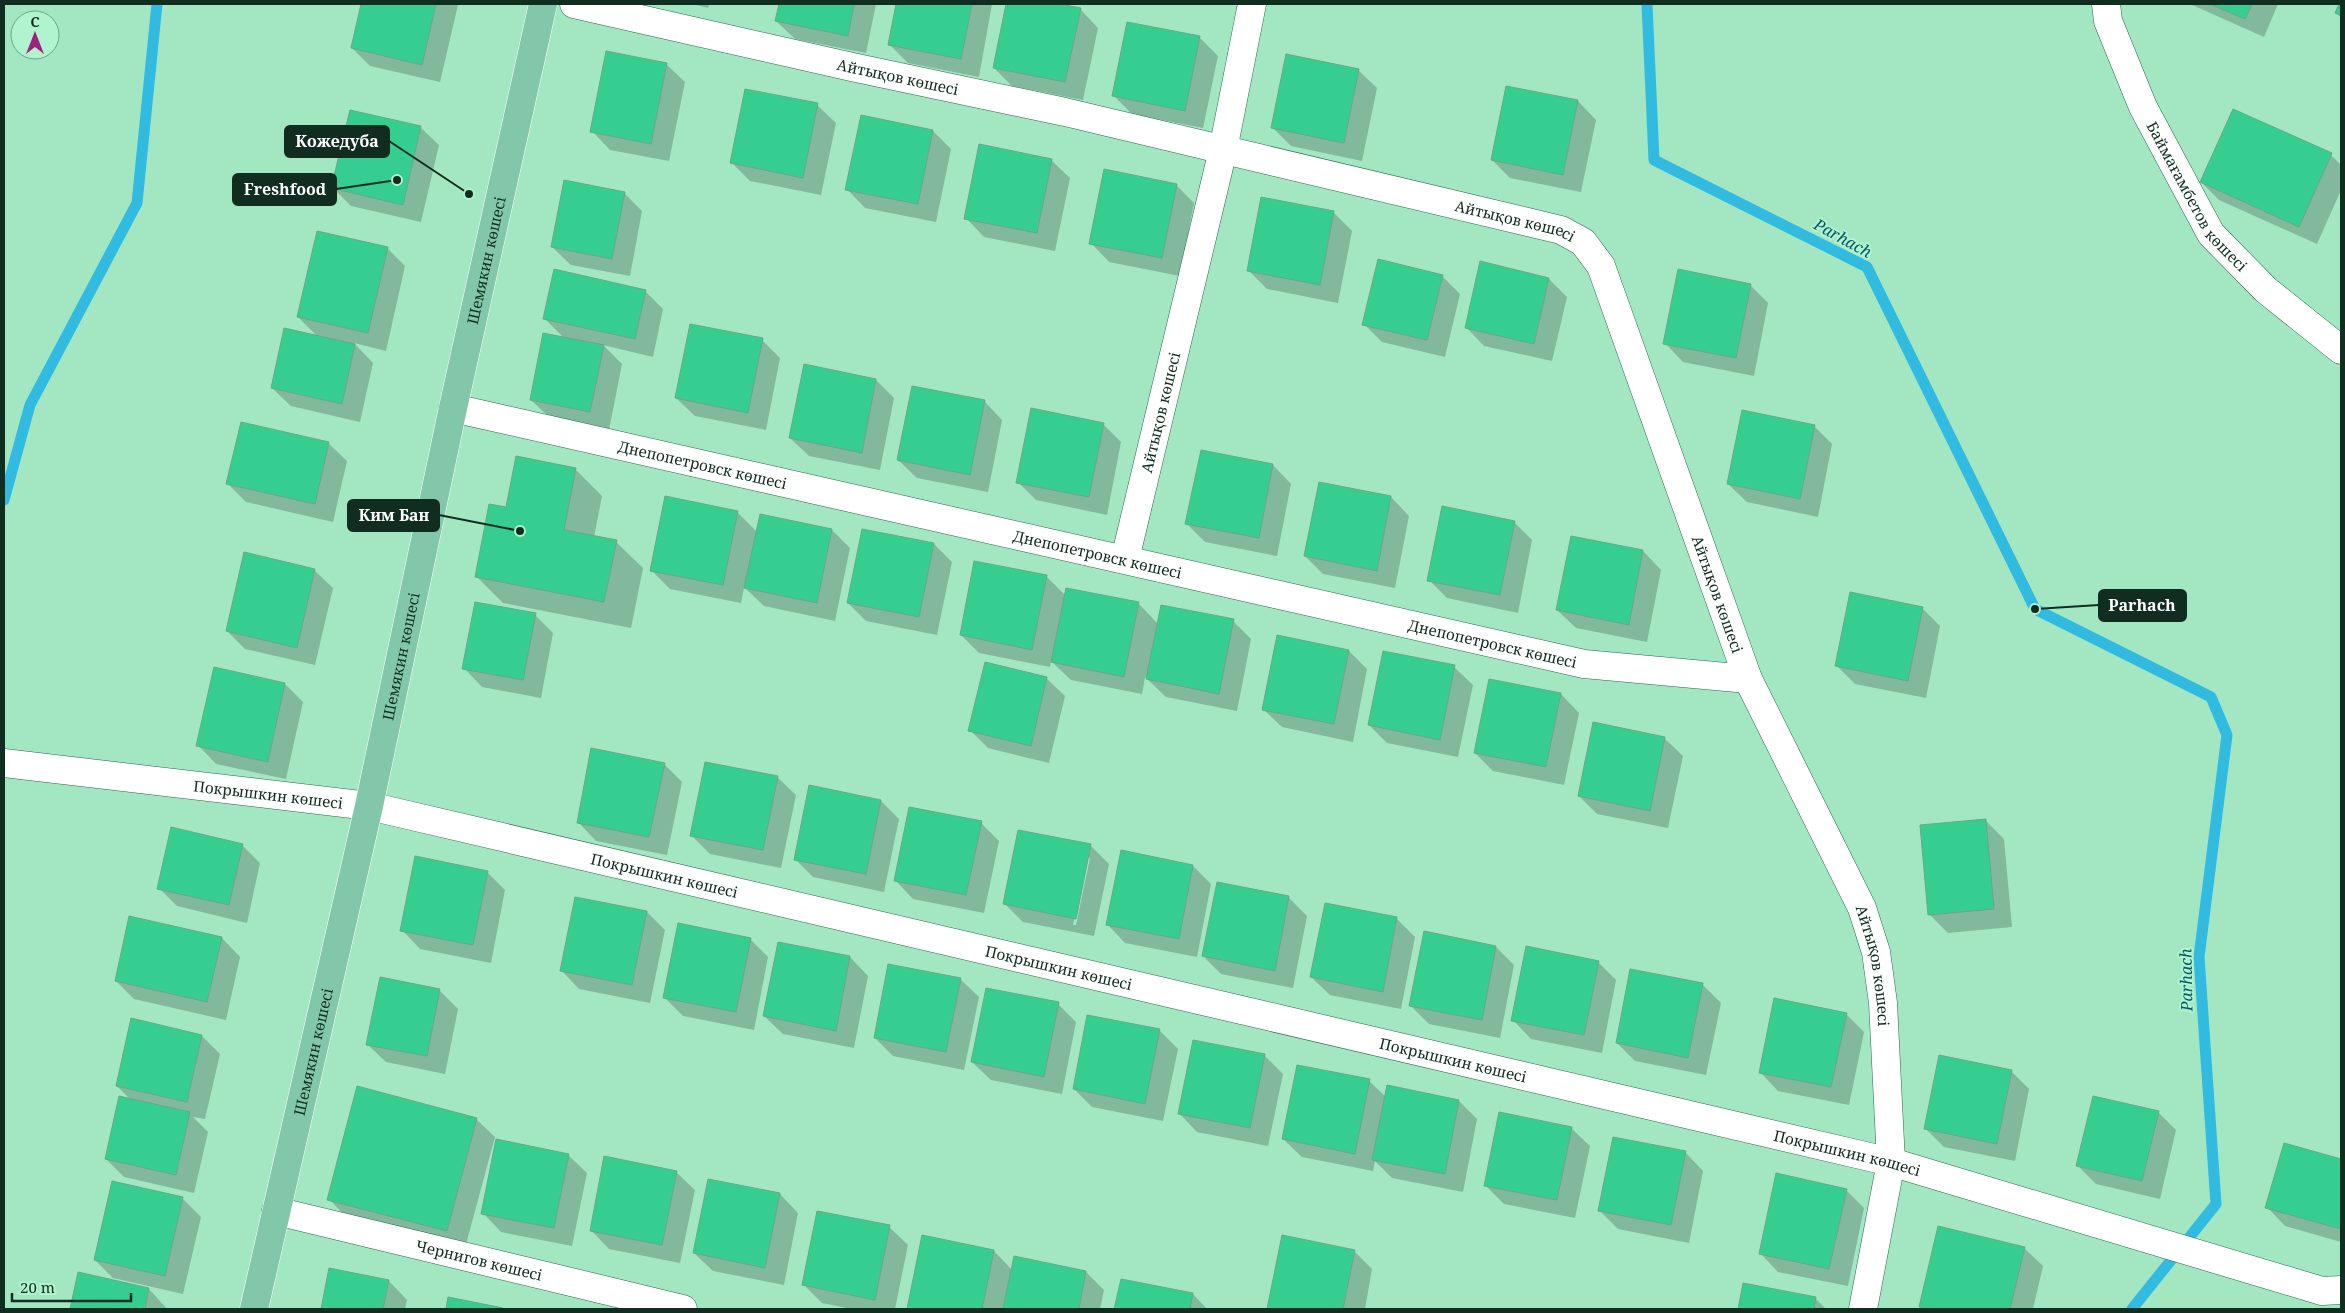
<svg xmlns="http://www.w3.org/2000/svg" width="2345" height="1313" font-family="'Noto Serif',serif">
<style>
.shadow{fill:#0003;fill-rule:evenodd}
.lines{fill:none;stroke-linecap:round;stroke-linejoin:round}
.stream{stroke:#32bbe1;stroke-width:11}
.building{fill:#36ce90;stroke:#67a887}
.minor-casing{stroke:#27694b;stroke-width:29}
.major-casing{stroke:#fff;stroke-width:29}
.minor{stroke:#fff;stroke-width:28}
.major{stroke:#82c7aa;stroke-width:28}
.labels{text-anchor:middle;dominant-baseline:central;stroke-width:4;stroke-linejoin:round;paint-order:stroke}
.street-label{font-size:15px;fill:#112d20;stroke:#b0f3cf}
.water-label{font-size:16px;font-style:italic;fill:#0a5669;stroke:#b0f3cf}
.leader{fill:none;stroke:#112d20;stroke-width:2}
.callout-dot{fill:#112d20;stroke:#b0f3cf;stroke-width:2}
.callout{fill:#112d20;stroke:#112d20;stroke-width:2}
.callout-label{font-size:16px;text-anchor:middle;font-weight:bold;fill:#fff}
</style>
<rect width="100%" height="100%" fill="#a3e6c2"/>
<path class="shadow" d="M362 4 458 5 440 82 370 66 352 48Z
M693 4H709L708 8Z
M780 4H876L866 53 795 39 776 21Z
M898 4H992L979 77 908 63 889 44Z
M1007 4H1053L1080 9 1098 28 1083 100 1012 86 994 68Z
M2190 4H2278L2264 37Z
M1199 37 1218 56 1203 128 1132 114 1114 96Z
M666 64 685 82 669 161 610 150 592 131Z
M1358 70 1377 88 1362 161 1291 146 1273 128Z
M1578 101 1596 120 1581 192 1510 178 1492 160Z
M817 105 836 123 821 195 750 181 732 163Z
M420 127 439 145 421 222 351 206 333 188Z
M933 131 951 149 936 222 865 208 847 189Z
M2331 155 2341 165V190L2317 244 2219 200 2201 182Z
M1051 160 1070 178 1055 251 984 237 966 218Z
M1176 185 1194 203 1180 276 1109 262 1091 243Z
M624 193 642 211 630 276 571 265 552 247Z
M1262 198 1334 213 1352 231 1338 303 1267 289 1248 270Z
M387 248 405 266 386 351 354 343 373 363 360 422 291 406 272 388 318 337 298 317Z
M1442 276 1460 294 1445 357 1382 342 1364 324Z
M1549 279 1567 297 1552 361 1484 346 1466 327Z
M1750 285 1768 303 1754 376 1683 362 1665 343Z
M645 291 663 309 653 357 603 345 622 364 609 430 550 418 531 400 565 339 544 318Z
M762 340 780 358 766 430 695 416 676 398Z
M876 380 894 398 880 470 809 456 790 438Z
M984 401 1002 420 988 492 917 478 898 460Z
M1103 424 1121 442 1107 515 1036 500 1018 482Z
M1814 426 1832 444 1818 517 1747 502 1728 484Z
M328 443 347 461 333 522 246 502 228 484Z
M1202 451 1273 465 1291 484 1277 556 1205 542 1187 524Z
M575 469 602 496 594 537 616 542 643 568 631 628 503 603 476 576 507 508Z
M1391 497 1409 516 1395 588 1323 574 1305 556Z
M737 512 757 532 832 530 850 548 835 621 764 606 744 587 741 603 670 589 651 570Z
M1514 522 1532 540 1518 613 1447 598 1429 580Z
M1572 537 1643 551 1661 570 1647 642 1576 628 1557 610Z
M934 544 952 562 937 635 866 621 848 603Z
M314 570 333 588 315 665 245 649 227 631Z
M1046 576 1066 596 1138 603 1158 624 1233 621 1251 639 1237 711 1166 697 1145 677 1142 694 1071 680 1051 661 1050 667 979 653 961 635Z
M1922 608 1940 626 1926 698 1855 684 1837 666Z
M535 615 553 633 541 698 482 687 464 668Z
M1349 651 1367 669 1353 742 1282 727 1263 709Z
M1454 667 1473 685 1458 757 1387 743 1369 725Z
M1046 678 1065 696 1049 763 988 748 970 730Z
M285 684 303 702 286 779 216 764 198 745Z
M1561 694 1579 713 1564 785 1493 771 1475 753Z
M1664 738 1683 756 1668 828 1597 814 1579 796Z
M664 764 682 782 667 855 596 841 578 822Z
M777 777 796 795 781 868 710 854 692 836Z
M881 801 899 819 884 892 813 877 795 859Z
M1986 821 2004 839 2012 927 1948 933 1929 914Z
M981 823 999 841 984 913 913 899 895 880Z
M242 845 260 863 247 923 177 906 159 888Z
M1091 846 1109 864 1094 936 1023 922 1005 904ZM1087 858H1090L1076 925H1073Z
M1193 866 1211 884 1197 957 1125 943 1107 924Z
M487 872 505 890 491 963 420 949 402 930Z
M1289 898 1307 916 1293 988 1221 974 1203 956Z
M1326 904 1397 919 1415 937 1401 1009 1330 995 1311 977Z
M647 912 665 930 650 1003 579 989 561 970Z
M130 918 222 938 240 957 226 1020 134 999 116 981Z
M750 939 768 957 754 1030 683 1016 664 997Z
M779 943 850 957 868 976 854 1048 783 1034 764 1016Z
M1496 947 1514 965 1500 1038 1429 1024 1410 1005Z
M1598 962 1616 980 1602 1053 1531 1039 1513 1020Z
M960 979 979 997 964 1070 893 1056 875 1038Z
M1702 984 1721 1003 1706 1075 1635 1061 1617 1043Z
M439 990 458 1009 445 1074 386 1062 367 1044Z
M1058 1004 1076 1022 1062 1094 991 1080 972 1062Z
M1846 1014 1864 1032 1849 1105 1778 1091 1760 1072Z
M1159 1030 1178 1049 1163 1121 1092 1107 1074 1089Z
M202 1036 220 1054 205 1119 193 1117 208 1132 194 1193 124 1177 106 1159 131 1100 117 1086Z
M1265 1056 1283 1074 1268 1146 1197 1132 1179 1113Z
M2011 1071 2029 1089 2015 1161 1944 1147 1926 1129Z
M1369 1081 1386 1097 1459 1101 1477 1119 1463 1192 1392 1178 1375 1161 1373 1171 1302 1157 1283 1139Z
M2158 1112 2176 1130 2160 1199 2096 1184 2078 1166Z
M476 1119 495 1137 465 1248 347 1218 329 1199Z
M1571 1128 1590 1146 1575 1218 1504 1204 1486 1186Z
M2284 1144 2341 1160V1242L2285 1226 2267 1207Z
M1685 1152 1703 1171 1689 1243 1618 1229 1600 1211Z
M568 1155 587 1173 572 1246 501 1232 483 1213Z
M676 1172 695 1190 680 1263 609 1249 591 1230Z
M1846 1190 1864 1208 1848 1286 1778 1272 1760 1253Z
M780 1194 798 1213 784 1285 713 1271 694 1253Z
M182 1198 201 1217 183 1294 113 1278 95 1260Z
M889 1227 908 1245 895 1309H852L822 1303 804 1285Z
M923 1237 994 1251 1012 1270 1015 1258 1086 1272 1104 1290 1100 1309H908Z
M1283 1237 1354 1251 1372 1269 1365 1309H1269Z
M2024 1248 2043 1266 2033 1309H1923L1921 1307Z
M330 1270 389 1281 407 1300 405 1309H322Z
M79 1274 149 1289 167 1309H71Z
M1122 1280 1193 1294 1207 1309H1116Z
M1744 1284 1815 1298 1826 1309H1739Z
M449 1298 501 1309H447Z"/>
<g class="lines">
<path class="stream" d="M1647 4 1654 160 1867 267 2035 609 2211 697 2227 735 2199 957 2216 1204 2132 1309
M4 500 30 405 137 203 157 4"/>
</g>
<path class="building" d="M361 4H436L422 65 351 48Z
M779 4H854L848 36 775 21Z
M896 4H972L961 59 888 45Z
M1006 4H1059L1081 8 1065 82 993 68Z
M2210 4H2252L2245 19Z
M2339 4H2341V16L2335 13Z
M1127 22 1200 36 1185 111 1112 96Z
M606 51 667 63 651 144 590 132Z
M1286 54 1359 69 1344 143 1271 128Z
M1506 86 1578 100 1563 175 1491 160Z
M745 89 818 103 803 178 730 163Z
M2233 109 2332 153 2299 227 2200 182Z
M350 110 421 126 403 205 331 188Z
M861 115 933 130 918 204 845 190Z
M979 144 1052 159 1037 233 964 219Z
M1104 169 1177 184 1162 258 1089 244Z
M564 180 625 192 612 259 551 247Z
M1261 197 1334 211 1320 285 1247 271Z
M317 231 388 247 368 333 297 317Z
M1378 259 1443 275 1427 340 1362 325Z
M1480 261 1549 278 1534 344 1465 328Z
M554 269 646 290 635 339 543 319Z
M1678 269 1751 284 1736 358 1663 344Z
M690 324 763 338 748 413 675 398Z
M284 328 355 344 342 404 271 388Z
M543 333 604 345 590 412 530 400Z
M804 364 876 379 862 453 789 438Z
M912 386 985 400 970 475 897 460Z
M1031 408 1104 423 1089 497 1016 483Z
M1742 410 1815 425 1800 499 1727 484Z
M241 422 329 442 315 504 226 484Z
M1201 450 1273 464 1259 538 1185 524Z
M516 456 576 468 564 530 617 540 604 602 475 577 489 504 506 507Z
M1319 482 1391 496 1377 571 1304 556Z
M665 496 738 511 723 585 650 571Z
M1442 506 1515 521 1500 595 1427 581Z
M760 514 832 529 817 603 744 588Z
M862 529 934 543 919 617 847 603Z
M1571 536 1643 550 1629 625 1556 610Z
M244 552 315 569 297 648 226 631Z
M974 561 1047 575 1032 650 960 635Z
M1066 588 1139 602 1124 677 1051 662Z
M1850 592 1923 607 1908 681 1835 666Z
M475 602 536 613 523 680 462 669Z
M1161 605 1234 619 1219 694 1146 679Z
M1277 635 1349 650 1334 724 1262 710Z
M1383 651 1455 665 1440 740 1368 725Z
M985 662 1047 677 1031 746 968 731Z
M214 667 285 683 268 762 196 746Z
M1489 679 1561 693 1546 767 1474 753Z
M1593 722 1665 737 1650 811 1578 796Z
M591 748 665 763 649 837 577 823Z
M705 762 778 776 763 850 690 836Z
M809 785 881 800 866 874 794 860Z
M909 807 982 821 966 895 894 881Z
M1986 819 1994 909 1928 915 1920 825Z
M171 827 243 844 229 905 157 889Z
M1018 830 1091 844 1076 919 1003 904Z
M1121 850 1193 865 1179 939 1106 925Z
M415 856 488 871 473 945 400 931Z
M1217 882 1289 896 1275 971 1202 956Z
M575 897 647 911 632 985 560 971Z
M1325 903 1397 917 1383 992 1310 977Z
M129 916 222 937 207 1002 115 981Z
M678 923 751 938 736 1012 663 998Z
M1424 931 1496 946 1482 1020 1409 1006Z
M778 942 850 956 836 1031 763 1016Z
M1526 946 1599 961 1584 1035 1511 1021Z
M888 964 961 978 946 1052 874 1038Z
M1630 969 1703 983 1688 1058 1616 1043Z
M380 977 440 989 427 1056 366 1045Z
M986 988 1059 1002 1044 1077 971 1062Z
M1774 998 1847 1013 1831 1087 1759 1073Z
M1087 1015 1160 1029 1145 1104 1073 1089Z
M131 1018 202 1035 187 1102 116 1086Z
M1193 1040 1265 1054 1250 1128 1178 1114Z
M1939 1055 2012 1070 1997 1144 1924 1129Z
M1297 1065 1370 1079 1355 1154 1282 1139Z
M1387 1085 1459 1100 1445 1174 1372 1160Z
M357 1086 477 1118 447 1231 327 1200Z
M119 1096 190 1112 176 1175 105 1159Z
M2093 1096 2159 1111 2142 1181 2076 1166Z
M1499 1112 1572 1127 1557 1200 1484 1186Z
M1613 1137 1686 1151 1671 1225 1598 1211Z
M496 1139 569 1154 554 1228 481 1214Z
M2284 1143 2341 1159V1229L2265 1208Z
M604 1156 677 1171 662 1245 590 1231Z
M1776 1173 1847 1189 1829 1269 1759 1254Z
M708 1179 780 1193 765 1268 693 1253Z
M112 1181 183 1197 165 1276 94 1260Z
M817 1211 890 1225 875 1300 802 1285Z
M1938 1226 2025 1247 2010 1309H1929L1919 1307Z
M922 1235 994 1250 982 1309H907Z
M1282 1235 1355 1250 1343 1309H1267Z
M1014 1256 1086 1271 1079 1309H1003Z
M329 1268 389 1280 383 1309H321Z
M78 1272 149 1288 145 1309H70Z
M1121 1279 1193 1293 1190 1309H1114Z
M1743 1283 1816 1297 1814 1309H1738Z
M448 1297 503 1308V1309H446Z"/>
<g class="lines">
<defs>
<g id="minor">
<path id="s1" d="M574 4 852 67 1065 112 1561 230 1583 242 1601 266 1748 679 1862 908 1876 952 1883 1003 1891 1162 1863 1309"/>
<path id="s2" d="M2106 4 2108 21 2143 107 2211 234 2266 290 2341 350"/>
<path id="s3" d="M453 408 1584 664 1748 679"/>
<path id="s4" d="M1125 559 1223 150 1252 4"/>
<path id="s5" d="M4 763 369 806 1891 1162 2322 1291 2341 1290"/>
<path id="s6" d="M276 1211 683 1309"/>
</g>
<g id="major">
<path id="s7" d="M254 1309 369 806 453 408 543 4"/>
</g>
</defs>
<use href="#minor" class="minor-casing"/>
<use href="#major" class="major-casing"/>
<use href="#minor" class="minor"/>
<use href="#major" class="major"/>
</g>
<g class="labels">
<g class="street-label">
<text stroke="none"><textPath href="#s1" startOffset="332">Айтықов көшесі</textPath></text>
<text stroke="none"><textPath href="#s2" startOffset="215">Баймағамбетов көшесі</textPath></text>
<text stroke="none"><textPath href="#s1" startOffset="966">Айтықов көшесі</textPath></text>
<text stroke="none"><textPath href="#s7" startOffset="1074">Шемякин көшесі</textPath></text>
<text stroke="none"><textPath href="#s4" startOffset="151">Айтықов көшесі</textPath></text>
<text stroke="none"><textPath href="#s3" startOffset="256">Днепопетровск көшесі</textPath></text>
<text stroke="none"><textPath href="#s3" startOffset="661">Днепопетровск көшесі</textPath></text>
<text stroke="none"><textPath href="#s1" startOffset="1416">Айтықов көшесі</textPath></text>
<text stroke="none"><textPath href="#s3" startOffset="1066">Днепопетровск көшесі</textPath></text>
<text stroke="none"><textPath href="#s7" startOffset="669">Шемякин көшесі</textPath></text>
<text stroke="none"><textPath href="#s5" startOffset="266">Покрышкин көшесі</textPath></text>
<text stroke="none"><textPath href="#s5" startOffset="671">Покрышкин көшесі</textPath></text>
<text stroke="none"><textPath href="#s1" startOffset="1821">Айтықов көшесі</textPath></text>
<text stroke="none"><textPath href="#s5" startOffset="1076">Покрышкин көшесі</textPath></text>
<text stroke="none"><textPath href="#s7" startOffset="264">Шемякин көшесі</textPath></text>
<text stroke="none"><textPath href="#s5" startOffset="1481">Покрышкин көшесі</textPath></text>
<text stroke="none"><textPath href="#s5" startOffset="1886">Покрышкин көшесі</textPath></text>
<text stroke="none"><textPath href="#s6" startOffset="209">Чернигов көшесі</textPath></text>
</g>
<g class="water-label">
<text transform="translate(1843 238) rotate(29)">Parhach</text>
<text transform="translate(2186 980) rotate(-91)">Parhach</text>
</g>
</g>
<path class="leader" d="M469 194L389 141M397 180L336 189M520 531L439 515M2035 609L2099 605"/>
<g class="callout-dot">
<circle cx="469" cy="194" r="5"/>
<circle cx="397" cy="180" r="5"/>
<circle cx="520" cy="531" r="5"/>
<circle cx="2035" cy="609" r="5"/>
</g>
<g class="callout">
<rect x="285" y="126" width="104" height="31" rx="5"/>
<rect x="233" y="174" width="103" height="31" rx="5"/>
<rect x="348" y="500" width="91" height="31" rx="5"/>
<rect x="2099" y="590" width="87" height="31" rx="5"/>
</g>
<g class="callout-label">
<text x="337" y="147">Кожедуба</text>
<text x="285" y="195">Freshfood</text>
<text x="394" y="521">Ким Бан</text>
<text x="2142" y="611">Parhach</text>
</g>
<rect width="2345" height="1313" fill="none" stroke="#112d20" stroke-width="10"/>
<g transform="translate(35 35)"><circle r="24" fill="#b0f3cf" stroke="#70a489"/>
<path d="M0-4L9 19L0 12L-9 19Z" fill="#9c237c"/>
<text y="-8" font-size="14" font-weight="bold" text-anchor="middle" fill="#112d20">С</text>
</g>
<path d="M12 1293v8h119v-8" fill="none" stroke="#112d20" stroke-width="2.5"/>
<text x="20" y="1293" font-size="15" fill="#112d20" stroke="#b0f3cf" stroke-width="4" paint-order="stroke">20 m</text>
</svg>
